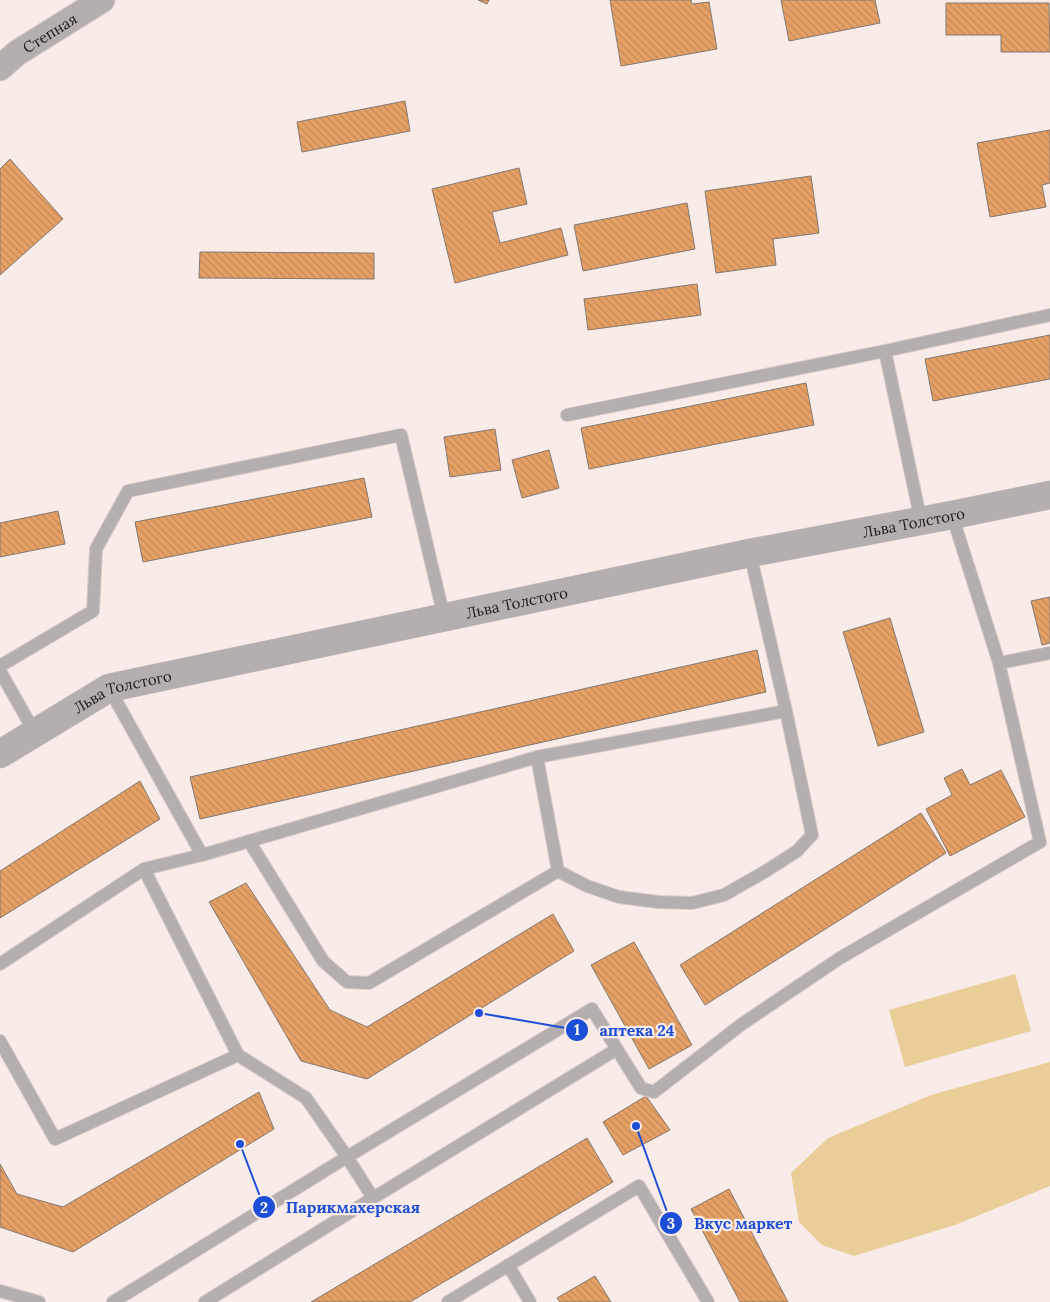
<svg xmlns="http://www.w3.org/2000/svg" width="1050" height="1302" font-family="Lora,serif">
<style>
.pitch{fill:#eace99}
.building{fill:url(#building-back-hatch);stroke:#837972}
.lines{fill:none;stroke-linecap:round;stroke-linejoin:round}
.service-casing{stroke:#d6c9c6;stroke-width:14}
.minor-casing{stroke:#d6c9c6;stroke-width:27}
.tertiary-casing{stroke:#d6c9c6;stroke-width:29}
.service{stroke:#b4aeae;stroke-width:12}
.minor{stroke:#b4aeae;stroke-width:25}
.tertiary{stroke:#b4aeae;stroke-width:28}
.labels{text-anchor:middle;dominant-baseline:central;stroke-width:4.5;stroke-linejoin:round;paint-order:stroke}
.street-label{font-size:15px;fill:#1e1918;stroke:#f9ebe7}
.leader{fill:none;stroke:#1d4ed8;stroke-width:2}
.callout-dot{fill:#1d4ed8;stroke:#f9ebe7;stroke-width:2}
.mark-label{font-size:15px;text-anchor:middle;font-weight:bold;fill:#fff}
.callout-label{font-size:16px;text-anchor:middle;font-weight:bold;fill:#1d4ed8;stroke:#f9ebe7;stroke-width:4.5;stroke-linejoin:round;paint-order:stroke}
</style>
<defs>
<pattern id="building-back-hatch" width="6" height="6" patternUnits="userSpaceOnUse" patternTransform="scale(1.25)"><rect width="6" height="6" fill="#e5a065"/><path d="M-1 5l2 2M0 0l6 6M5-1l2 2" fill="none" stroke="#c48957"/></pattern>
</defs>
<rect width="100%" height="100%" fill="#f9ebe7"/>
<path class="pitch" d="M1015 974 1031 1031 905 1067 889 1010Z
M1050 1062V1186L955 1225 854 1256 822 1245 799 1222 791 1173 828 1138 931 1095Z"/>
<path class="building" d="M478 0H489L487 4Z
M610 0H691L692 4 709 2 717 49 621 66Z
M781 0H875L880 23 789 41Z
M946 3H1049L1050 52H1001V35H946Z
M405 101 410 131 302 152 297 122Z
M1050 130V183L1042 185 1046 207 990 217 977 143Z
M10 159 63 219 0 275V169Z
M519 168 527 204 492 212 500 243 561 228 568 255 455 283 432 189Z
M811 176 819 233 773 239 776 265 716 273 705 191Z
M687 203 695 249 583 271 574 225Z
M200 252 374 253V279L199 278Z
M697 284 701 315 588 330 584 299Z
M1050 335V379L933 401 925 359Z
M806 383 814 425 589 469 581 428Z
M495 429 501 470 450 477 444 437Z
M549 450 559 488 522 498 512 460Z
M364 478 372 517 143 562 135 522Z
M58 511 65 544 0 557V523Z
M1050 597V643L1042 645 1031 601Z
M890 618 924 732 878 746 843 632Z
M757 650 766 692 200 819 190 777Z
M962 769 970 785 1001 770 1025 817 950 856 926 809 952 795 944 778Z
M140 781 160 819 0 918V871Z
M921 813 946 853 705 1005 680 965Z
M246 883 330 1010 367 1027 553 914 574 951 367 1079 301 1061 209 902Z
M634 942 692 1045 649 1069 591 965Z
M259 1092 274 1129 73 1252 0 1227V1164L17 1194 63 1207Z
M646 1096 670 1130 623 1155 603 1122Z
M587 1138 613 1182 410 1302H311Z
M729 1189 788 1302H740L691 1209Z
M595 1276 611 1302H560L557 1298Z"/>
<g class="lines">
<defs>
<path id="service" d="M885 351 1050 315
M567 415 885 351 921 521
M750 553 786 711 537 757 558 871 587 886 619 897 658 902 692 903 724 895 766 871 797 851 812 835 786 711
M999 663 1050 653
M0 666 93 611 96 549 128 491 401 435 444 617
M0 671 35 733
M249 841 323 961 347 982 369 983 558 871
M202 855 537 757
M144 869 238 1055
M0 964 144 869 202 855 109 688
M0 1041 55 1139 238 1055 306 1098 347 1157 373 1198 205 1302
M373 1198 617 1049
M508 1265 530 1302
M0 1291 39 1302
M113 1302 347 1157 592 1009 641 1088 654 1092 742 1024 840 958 1040 842 999 663 952 515
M448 1302 639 1186 708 1302"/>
<g id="minor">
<path id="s1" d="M0 68 17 53 102 0"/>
</g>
<g id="tertiary">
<path id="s2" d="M0 754 109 688 750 553 952 515 1050 495"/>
</g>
</defs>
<use href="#service" class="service-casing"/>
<use href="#minor" class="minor-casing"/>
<use href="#tertiary" class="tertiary-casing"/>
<use href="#service" class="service"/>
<use href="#minor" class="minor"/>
<use href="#tertiary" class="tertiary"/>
</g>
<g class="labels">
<g class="street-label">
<text stroke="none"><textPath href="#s1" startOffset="61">Степная</textPath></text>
<text stroke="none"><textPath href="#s2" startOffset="949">Льва Толстого</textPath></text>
<text stroke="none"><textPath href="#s2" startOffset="544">Льва Толстого</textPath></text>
<text stroke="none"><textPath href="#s2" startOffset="139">Льва Толстого</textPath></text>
</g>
</g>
<path class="leader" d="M479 1013L577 1030M240 1144L264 1207M636 1126L671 1223"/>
<g class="callout-dot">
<circle cx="479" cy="1013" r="5"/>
<circle cx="240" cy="1144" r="5"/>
<circle cx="636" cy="1126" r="5"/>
<circle cx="577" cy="1030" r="12"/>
<circle cx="264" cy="1207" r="12"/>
<circle cx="671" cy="1223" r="12"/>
</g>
<g class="mark-label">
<text x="577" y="1035">1</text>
<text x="264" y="1213">2</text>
<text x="671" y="1229">3</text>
</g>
<g class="callout-label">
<text x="637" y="1036">аптека 24</text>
<text x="353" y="1213">Парикмахерская</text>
<text x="743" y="1229">Вкус маркет</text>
</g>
</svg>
